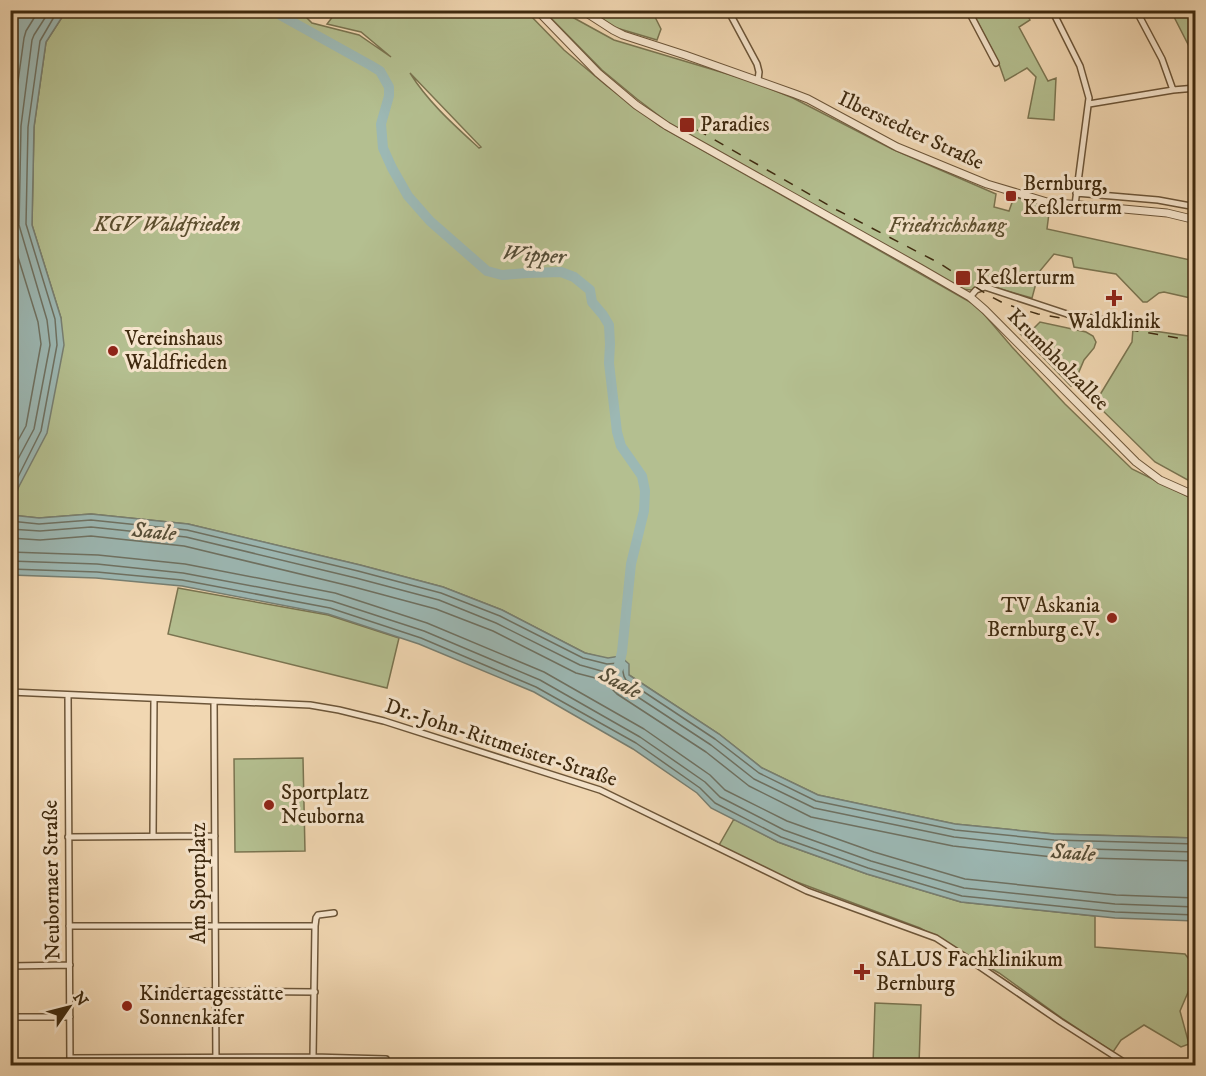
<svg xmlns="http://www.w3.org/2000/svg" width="1206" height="1076" font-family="'IM FELL DW Pica',serif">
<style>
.green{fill:#b4bf90;stroke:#7a7450;stroke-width:1.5;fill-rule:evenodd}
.water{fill:#9cb8b4;stroke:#777f72;stroke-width:1.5}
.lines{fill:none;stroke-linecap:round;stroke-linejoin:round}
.shore{stroke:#6e7162;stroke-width:1.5}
.river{stroke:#9cb8b4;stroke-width:10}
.minor-casing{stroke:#6c5538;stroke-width:8}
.tertiary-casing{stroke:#6c5538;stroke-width:9}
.minor{stroke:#f6e5cd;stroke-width:5}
.tertiary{stroke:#f6e5cd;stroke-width:7}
.rail{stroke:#3f2a0f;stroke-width:1.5;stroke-dasharray:10 10;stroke-linecap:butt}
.poi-dot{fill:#8f2418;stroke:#f6e5cd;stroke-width:2}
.labels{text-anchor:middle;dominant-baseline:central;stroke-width:6;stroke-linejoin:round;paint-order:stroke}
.poi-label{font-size:21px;fill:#3f2a0f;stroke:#f6e5cd;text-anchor:start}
.street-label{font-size:21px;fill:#3f2a0f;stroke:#f6e5cd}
.park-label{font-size:21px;font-style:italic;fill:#5c4f2f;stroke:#f6e5cd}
.water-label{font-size:22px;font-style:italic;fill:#564e38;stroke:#f6e5cd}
</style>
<rect width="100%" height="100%" fill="#f1d7b2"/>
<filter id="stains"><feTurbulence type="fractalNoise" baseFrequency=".00333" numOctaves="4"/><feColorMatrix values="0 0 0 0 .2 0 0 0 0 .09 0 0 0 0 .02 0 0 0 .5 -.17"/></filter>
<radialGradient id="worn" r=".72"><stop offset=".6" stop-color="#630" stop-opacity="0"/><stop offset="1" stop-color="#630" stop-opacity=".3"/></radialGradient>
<path class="green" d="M66 11H300L312 23 359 35 391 57 361 32 327 24 337 11H526L564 50 607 86 660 126 977 306 1012 347 1065 404 1132 469 1195 500V838L1054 834 955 824 818 795 762 768 719 734 629 675 608 659 585 653 502 610 443 587 360 565 188 524 91 514 39 518 11 515V492H17L61 329V318L32 225 34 127 46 42ZM410 73 481 147 479 148C454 125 428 102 410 73Z
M544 11H565L574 18 614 40 751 81 793 98 892 149 996 194 994 207 1009 211 1014 197 1050 205 1047 229 1195 261V299L1164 292 1159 293 1147 302H1143L1116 274 1074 267 1072 258 1054 254 1039 272 1032 298 983 284 979 285 972 290 960 289 670 124 637 99 602 70Z
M589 11H652L661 29 657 40 610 26Z
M972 11H1025L1030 20 1019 27 1048 81 1056 78 1054 120 1028 118 1036 77 1027 68 1005 81 998 61Z
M1171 11H1195V58Z
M1006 319 1031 331 1040 322 1086 332 1093 336 1096 342 1094 348 1084 360 1075 381 1071 386Z
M1133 328 1195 337V484L1155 462 1095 403 1132 342Z
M178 588 328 615 399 638 387 688 168 634Z
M303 758 305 851 235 852 234 759Z
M734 819 778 842 867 874 961 902 1095 916V947L1185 954 1195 967V976L1180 1011 1189 1044 1181 1047 1144 1025 1121 1040 1113 1052 1063 1019 999 973 920 928 770 872 718 847Z
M875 1003 921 1005 919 1065H873Z"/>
<path class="water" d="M11 10 66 11 46 42 34 127 32 225 61 318 64 345 47 433 16 492H10Z
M91 514 188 524 360 565 443 587 502 610 585 653 608 658 620 656 629 664V675L719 734 762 768 818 795 955 824 1054 834 1195 838V921L1115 918 961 902 867 874 778 842 711 808 697 793 633 749 534 692 419 644 328 614 182 586 96 578 11 575V515L39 518Z"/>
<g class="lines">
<path class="shore" d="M10 181 12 125 24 38 26 31 39 10
M10 231 38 322 41 344 26 426 10 455
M10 474 34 429 50 345 47 320 19 225 21 126 32 40 34 35 50 10
M10 486 14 485 41 431 57 345 55 319 26 224 28 127 40 41 58 10
M10 521 39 524 91 520 187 530 358 571 441 593 500 616 583 658 607 664 619 663C625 668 621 674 626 680L715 739 759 773 816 801 955 830 1054 840 1196 844
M10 529 40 531 91 527 186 537 356 578 439 600 496 623 580 665 605 672H614L618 681 621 686 711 745 754 779 814 808 954 837 1053 848 1196 852
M10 538 40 540 91 536 184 546 354 587 436 609 493 631 576 673 607 681 612 689 617 694 706 752 749 786 811 817 953 846 1053 857 1196 861
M10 552 98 555 185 564 335 593 427 623 544 672 644 729 710 775 725 790 787 821 874 852 965 879 1116 895 1196 898
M10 561 97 564 183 573 332 601 424 631 540 680 640 737 705 782 720 797 784 830 871 861 964 888 1115 904 1196 907
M10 569 97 572 182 580 330 608 421 638 536 687 636 743 700 788 715 803 781 837 868 868 962 896 1115 912 1196 915"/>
<path class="river" d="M271 10 370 65 380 71 389 87V96L381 124 383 148 392 168 408 196 430 221 487 271 502 275 527 273 561 272 574 277 590 290 592 302 603 315 609 325 610 344 609 363 617 432 621 446 642 476 645 491 644 511 631 564 622 652 618 669"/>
<defs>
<path id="minor" d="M728 10 757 64 759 72 758 80
M968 10 996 63
M1052 10 1080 66 1089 98 1075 205
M1136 10 1162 59 1173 90
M1089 104 1173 90 1196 88
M1076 193 1158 200 1196 207
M970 297 976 290 985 287 1067 314 1124 323
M10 692 310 705 339 710 384 721 600 790 807 891 936 938 970 960 1061 1022 1130 1066
M68 695 70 1066
M214 701 216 1066
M153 836 154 699
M68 837 215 836
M69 926H315L316 918 318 915 334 913
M10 966 70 965
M166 991 315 992
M10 1017H70
M313 1057 315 926
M71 1058 313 1057 386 1059
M1189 1066 1193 1054H1196"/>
<path id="tertiary" d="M537 10 598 73 636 105 667 126 920 268 970 297 985 310 1136 462 1160 480 1196 496
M582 10 613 30 623 35 685 55 795 94 808 99 897 147 987 184 1047 202 1167 213 1196 220"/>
</defs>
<use href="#minor" class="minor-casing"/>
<use href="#tertiary" class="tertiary-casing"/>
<use href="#minor" class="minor"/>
<use href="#tertiary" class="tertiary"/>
<path class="rail" d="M680 120 837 210 939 263 988 295 1005 304 1038 314 1196 341"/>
</g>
<g class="poi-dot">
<rect x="679" y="117" width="16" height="16" rx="3"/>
<rect x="1005" y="190" width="12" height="12" rx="3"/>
<rect x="955" y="270" width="16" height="16" rx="3"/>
<path d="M1111 289h6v6h6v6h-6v6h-6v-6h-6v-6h6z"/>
<circle cx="113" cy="351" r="6"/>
<circle cx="1112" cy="618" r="6"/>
<circle cx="269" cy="805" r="6"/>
<path d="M859 963h6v6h6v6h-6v6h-6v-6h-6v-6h6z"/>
<circle cx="127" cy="1006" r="6"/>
</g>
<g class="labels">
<g class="poi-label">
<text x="700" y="125">Paradies</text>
<text x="1023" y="184">Bernburg,<tspan x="1023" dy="24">Keßlerturm</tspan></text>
<text x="976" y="278">Keßlerturm</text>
<text x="1114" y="322" text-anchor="middle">Waldklinik</text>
<text x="125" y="339">Vereinshaus<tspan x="125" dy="24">Waldfrieden</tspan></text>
<text x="1100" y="606" text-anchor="end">TV Askania<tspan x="1100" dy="24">Bernburg e.V.</tspan></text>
<text x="281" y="793">Sportplatz<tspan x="281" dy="24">Neuborna</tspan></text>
<text x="876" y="960">SALUS Fachklinikum<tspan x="876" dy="24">Bernburg</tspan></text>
<text x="139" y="994">Kindertagesstätte<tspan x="139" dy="24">Sonnenkäfer</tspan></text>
</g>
<g class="street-label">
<text transform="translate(911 131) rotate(25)">Ilberstedter Straße</text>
<text transform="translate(1058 360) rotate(45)">Krumbholzallee</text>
<text transform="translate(501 743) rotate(18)">Dr.-John-Rittmeister-Straße</text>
<text transform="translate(52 880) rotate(-91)">Neubornaer Straße</text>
<text transform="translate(199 883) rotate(-90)">Am Sportplatz</text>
</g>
<g class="park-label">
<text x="167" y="225">KGV Waldfrieden</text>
<text x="947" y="226">Friedrichshang</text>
</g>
<g class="water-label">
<text transform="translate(534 255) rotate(4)">Wipper</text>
<text transform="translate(154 532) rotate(5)">Saale</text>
<text transform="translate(620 683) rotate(28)">Saale</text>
<text transform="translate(1073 853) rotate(4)">Saale</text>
</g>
</g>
<rect width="1206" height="1076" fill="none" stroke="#f1d7b2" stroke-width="36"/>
<rect x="12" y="12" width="1182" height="1052" fill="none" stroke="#3f2a0f" stroke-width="3"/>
<rect x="18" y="18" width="1170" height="1040" fill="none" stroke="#3f2a0f" stroke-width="1.5"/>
<g transform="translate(69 1007) rotate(55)" stroke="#f6e5cd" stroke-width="4.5" paint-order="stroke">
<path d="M0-4.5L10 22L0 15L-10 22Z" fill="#3f2a0f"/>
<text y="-9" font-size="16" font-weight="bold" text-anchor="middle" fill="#3f2a0f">N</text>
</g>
<rect width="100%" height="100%" filter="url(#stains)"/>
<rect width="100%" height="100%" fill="url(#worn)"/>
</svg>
